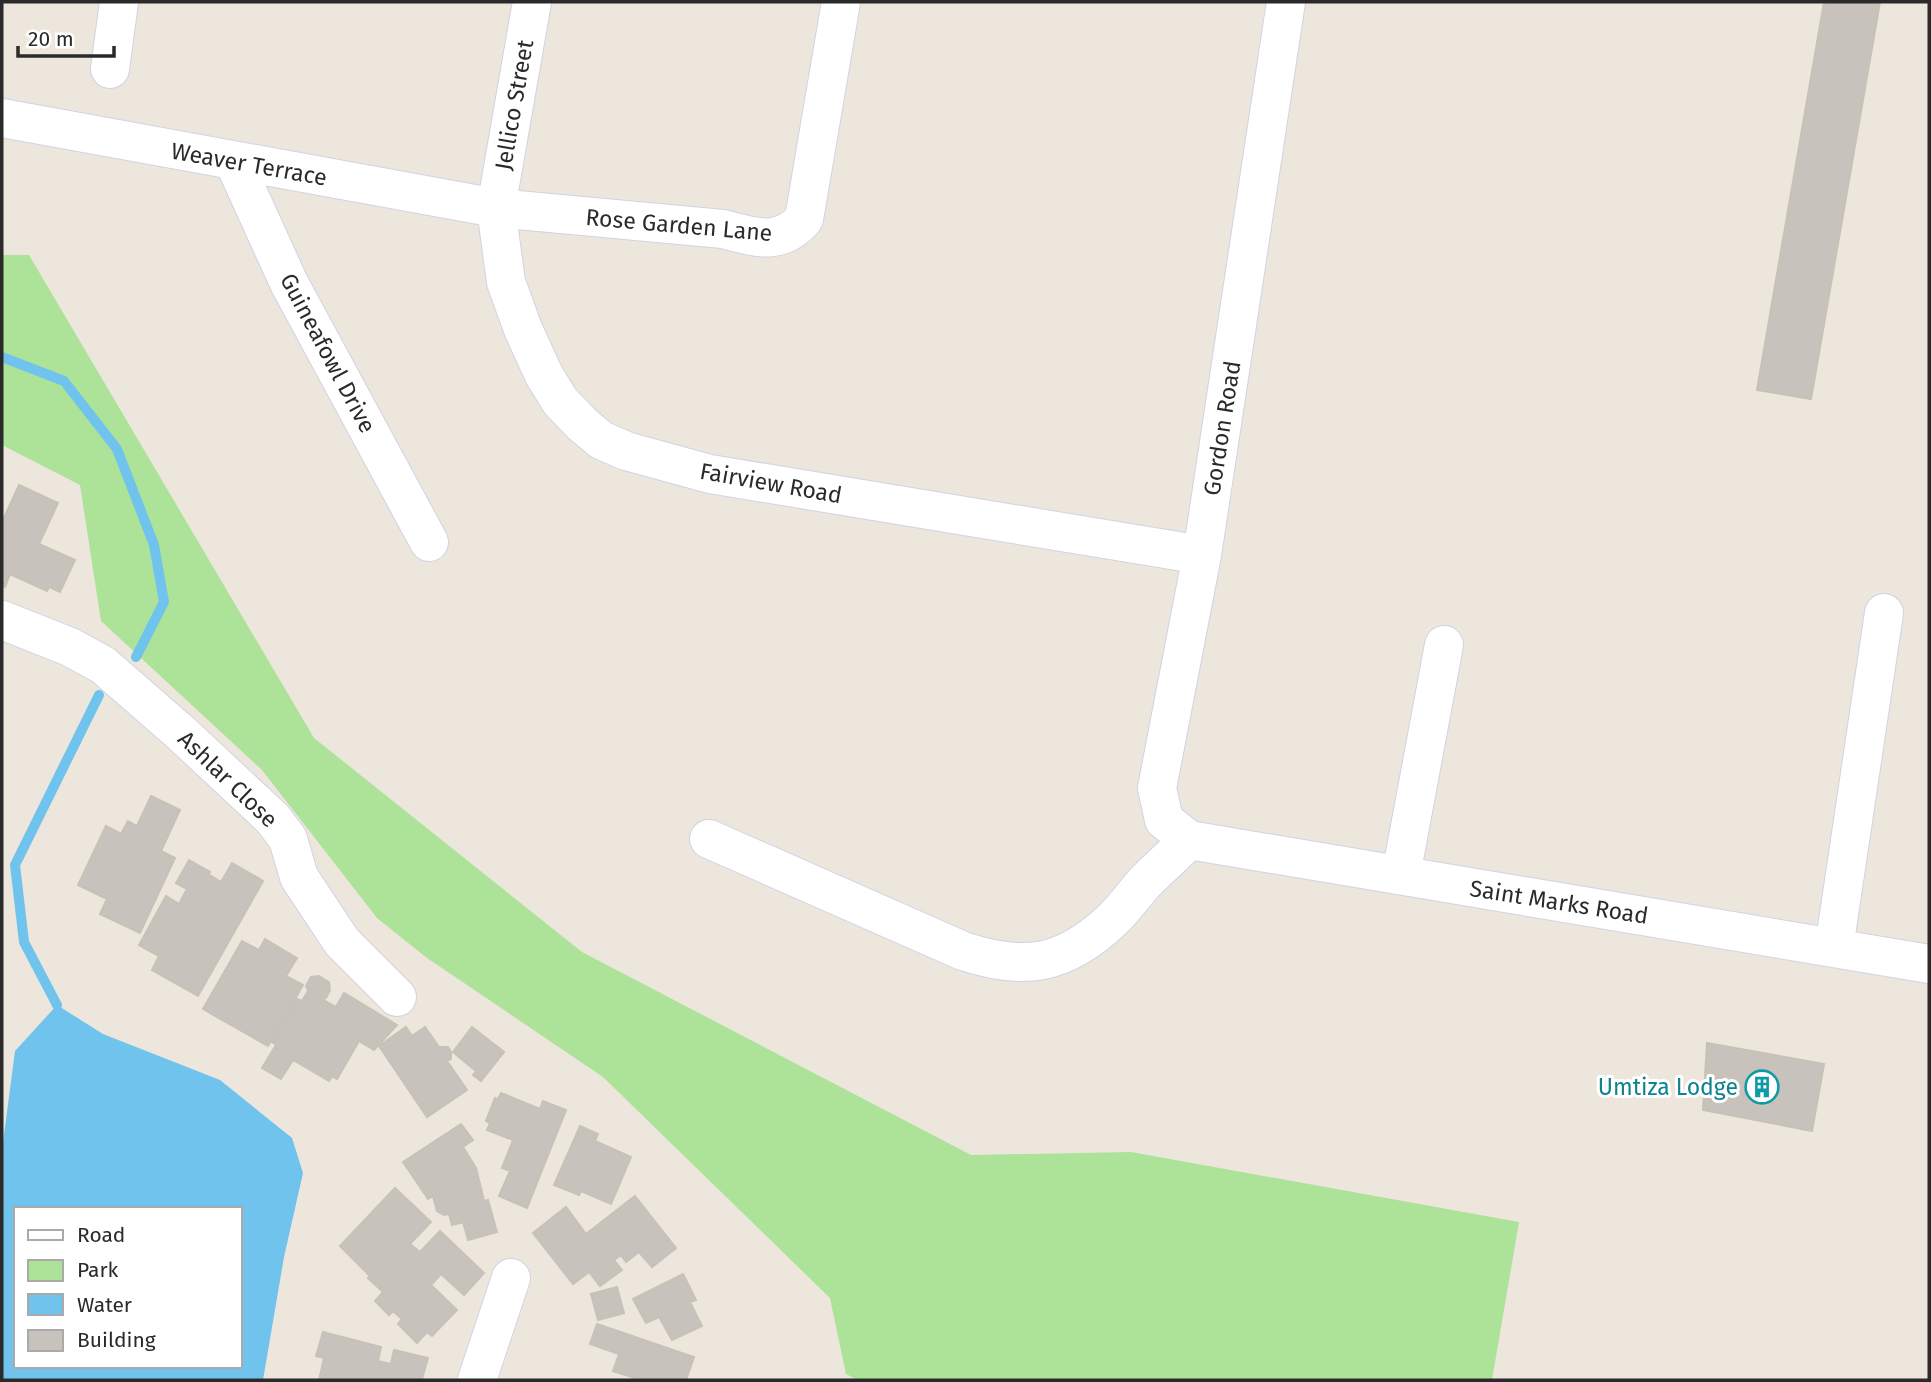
<svg xmlns="http://www.w3.org/2000/svg" width="1931" height="1382" font-family="'Fira Sans',sans-serif">
<style>
.green{fill:#ade299}
.water{fill:#70c3ed;fill-rule:evenodd}
.lines{fill:none;stroke-linecap:round;stroke-linejoin:round}
.stream{stroke:#70c3ed;stroke-width:10}
.building{fill:#c7c3bc;stroke:#c7c2b6;stroke-width:2}
.minor-casing{stroke:#d1d3e3;stroke-width:40}
.minor{stroke:#fff;stroke-width:38}
.labels{text-anchor:middle;dominant-baseline:central;stroke-width:6;stroke-linejoin:round;paint-order:stroke}
.street-label{font-size:23px;fill:#2a2a2a;stroke:#fff}
.culture-label{font-size:23px;fill:#0d838f;stroke:#fff;text-anchor:end}
</style>
<rect width="100%" height="100%" fill="#ece6dc"/>
<path class="green" d="M2 255H29L314 738 582 952 971 1155 1131 1152 1519 1222 1492 1380H858L846 1374 830 1298 603 1077 427 958 377 918 262 770 101 621 80 485 2 445Z"/>
<path class="water" d="M57 1005 103 1034 220 1080 292 1138 303 1173 284 1257 263 1380H2V1150L15 1051ZM16 1209H240V1366H16Z"/>
<g class="lines">
<path class="stream" d="M2 357 64 381 117 449 154 545 164 602 136 657
M57 1005 24 942 15 865 99 695"/>
</g>
<path class="building" d="M1824 2H1880L1811 399 1757 390Z
M19 485 58 503 39 544 75 560 60 592 49 587 47 591 10 574 5 587 2 586V522Z
M151 796 180 810 161 851 175 858 140 933 100 914 107 899 78 885 106 826 121 834 128 821 137 826Z
M189 860 210 872 208 874 221 882 232 863 263 881 198 996 152 970 159 956 139 945 166 896 179 904 187 889 176 883Z
M265 939 297 958 286 976 303 985 268 1046 203 1009 242 941 259 950Z
M319 976 329 982 330 990 326 998 322 999 336 1007 344 993 397 1025 374 1050 359 1041 337 1079 332 1076 329 1081 293 1060 281 1079 262 1068 276 1045 272 1042 297 999 302 1001 308 991 306 986 311 977Z
M406 1027 412 1036 425 1027 439 1047H448L451 1052V1059L447 1061 467 1090 427 1117 379 1046Z
M472 1027 504 1052 481 1081 473 1075 476 1071 453 1052Z
M1707 1043 1824 1064 1812 1131 1703 1110Z
M501 1093 540 1109 543 1101 566 1110 527 1208 499 1196 510 1171 502 1168 513 1140 487 1130 490 1123 486 1121 495 1098 498 1099Z
M461 1124 473 1140 463 1147 476 1168 484 1201 488 1200 497 1232 468 1240 463 1222 452 1225 449 1214 444 1215 437 1211 433 1196 428 1199 403 1162Z
M580 1126 598 1134 595 1141 631 1157 611 1204 581 1191 579 1195 554 1185Z
M395 1188 431 1222 410 1244 420 1252 440 1231 484 1273 464 1295 441 1274 431 1285 457 1310 432 1336 427 1332 417 1343 398 1324 402 1319 393 1311 389 1315 375 1301 383 1292 368 1278 370 1276 340 1246Z
M635 1196 676 1248 652 1267 639 1252 626 1262 621 1255 614 1260 622 1270 600 1286 589 1272 573 1284 533 1233 566 1207 586 1234Z
M683 1274 696 1300 690 1302 702 1326 672 1340 659 1317 646 1323 633 1299Z
M617 1287 624 1313 598 1320 591 1294Z
M597 1324 694 1357 686 1380H641L613 1371 619 1354 590 1344Z
M323 1332 381 1347 378 1361 391 1364 394 1350 428 1358 422 1379 427 1380H319L324 1358 316 1356Z"/>
<g class="lines">
<defs>
<path id="minor" d="M532 2 496 208 506 282 523 329 544 375 560 401 582 424 601 440 626 451 710 474 1202 555
M1286 2 1202 555 1157 788 1164 820 1189 840 1929 964
M110 69 119 2
M2 118 496 208 723 229C755 237 779 247 804 219L841 2
M234 162 289 283 429 542
M2 620 70 647 103 665 181 733 273 819 288 839 299 877 342 942 397 997
M709 839 963 951C1023 971 1063 966 1111 921 1124 909 1134 894 1146 881 1160 867 1175 854 1189 840
M1401 875 1444 645
M1834 948 1884 613
M477 1380 511 1278"/>
</defs>
<use href="#minor" class="minor-casing"/>
<use href="#minor" class="minor"/>
</g>
<defs>
<symbol id="building-ring" viewBox="-11 -11 22 22"><circle r="9.5" fill="#fff" stroke="#0f9aa8" stroke-width="1.5"/><path d="M-4-6H4V6H1V3H-1V6H-4ZM-2.5-4.3h1.7v1.8h-1.7ZM.8-4.3h1.7v1.8H.8ZM-2.5-1h1.7V.8h-1.7ZM.8-1h1.7V.8H.8Z" fill="#0f9aa8"/></symbol>
</defs>
<g fill-rule="evenodd">
<use href="#building-ring" x="1743" y="1068" width="38" height="38"/>
</g>
<g class="labels">
<g class="street-label">
<text transform="translate(514 105) rotate(-80)">Jellico Street</text>
<text transform="translate(249 164) rotate(10)">Weaver Terrace</text>
<text transform="translate(679 225) rotate(5)">Rose Garden Lane</text>
<text transform="translate(328 353) rotate(62)">Guineafowl Drive</text>
<text transform="translate(1222 428) rotate(-81)">Gordon Road</text>
<text transform="translate(771 483) rotate(10)">Fairview Road</text>
<text transform="translate(228 779) rotate(44)">Ashlar Close</text>
<text transform="translate(1559 902) rotate(9)">Saint Marks Road</text>
</g>
<g class="culture-label">
<text x="1738" y="1087">Umtiza Lodge</text>
</g>
</g>
<rect width="1931" height="1382" fill="none" stroke="#2a2a2a" stroke-width="7"/>
<rect x="14" y="1207" width="228" height="161" fill="#ffffff" stroke="#aaaaaa" stroke-width="2"/>
<rect x="28" y="1230" width="35" height="10" fill="#ffffff" stroke="#aaaaaa" stroke-width="2"/>
<text x="77" y="1242" font-size="21" fill="#2a2a2a">Road</text>
<rect x="28" y="1260" width="35" height="21" fill="#ade299" stroke="#aaaaaa" stroke-width="2"/>
<text x="77" y="1277" font-size="21" fill="#2a2a2a">Park</text>
<rect x="28" y="1294" width="35" height="21" fill="#70c3ed" stroke="#aaaaaa" stroke-width="2"/>
<text x="77" y="1312" font-size="21" fill="#2a2a2a">Water</text>
<rect x="28" y="1330" width="35" height="21" fill="#c7c3bc" stroke="#aaaaaa" stroke-width="2"/>
<text x="77" y="1347" font-size="21" fill="#2a2a2a">Building</text>
<path d="M18 46v10h96v-10" fill="none" stroke="#2a2a2a" stroke-width="3.5"/>
<text x="28" y="46" font-size="21" fill="#2a2a2a" stroke="#ffffff" stroke-width="5" paint-order="stroke">20 m</text>
</svg>
